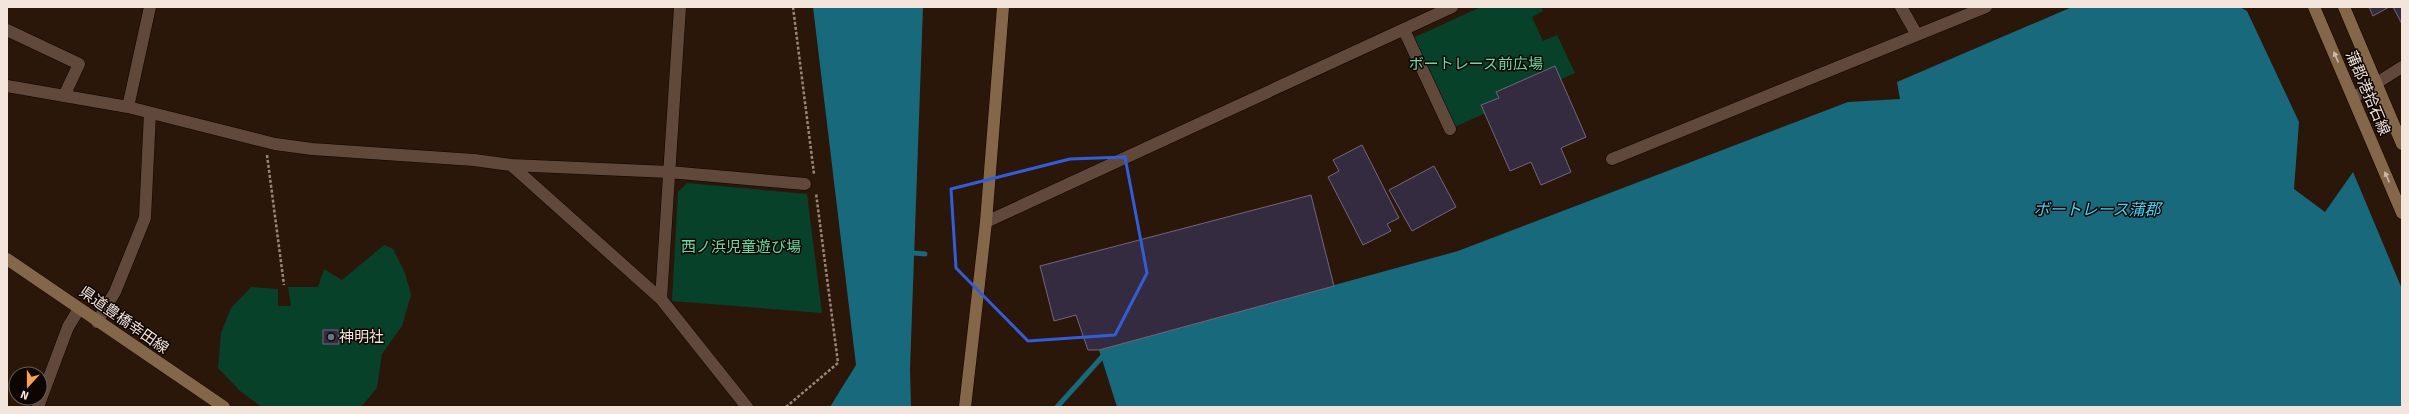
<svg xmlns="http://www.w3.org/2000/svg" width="2409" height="414" font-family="Signika,'Noto Sans JP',sans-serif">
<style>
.green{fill:#08412a}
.water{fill:#18697b}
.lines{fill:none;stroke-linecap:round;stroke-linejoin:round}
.stream{stroke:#18697b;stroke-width:5}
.building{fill:#352b40;stroke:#71667e}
.street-casing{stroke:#120300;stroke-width:13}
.secondary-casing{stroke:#120300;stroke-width:13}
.path{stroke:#98867c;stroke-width:2.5;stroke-dasharray:3 2;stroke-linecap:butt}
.street{stroke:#60493b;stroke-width:12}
.secondary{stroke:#846749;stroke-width:12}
.oneway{fill:#ccb8a9}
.marked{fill:none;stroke:#325dd8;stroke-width:3;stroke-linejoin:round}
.worship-dot{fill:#6b7280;stroke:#0d0502;stroke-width:1.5}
.labels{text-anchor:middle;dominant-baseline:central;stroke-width:3;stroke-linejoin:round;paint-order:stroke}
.park-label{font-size:15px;fill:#6ddaa5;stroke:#0d0502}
.street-label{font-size:15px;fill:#f3e4dc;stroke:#0d0502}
.poi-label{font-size:15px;fill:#f3e4dc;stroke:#0d0502;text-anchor:start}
.water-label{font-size:16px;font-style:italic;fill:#43d5f7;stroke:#0d0502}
</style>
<rect width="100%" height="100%" fill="#2b160a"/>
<path class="green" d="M1481 7H1541L1543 11 1532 17 1543 41 1557 35 1575 73 1450 129 1413 49 1415 37Z
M687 183 807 194 822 313 672 301 678 192Z
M384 245 393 249 405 273 411 295 402 326 382 354 377 388 361 407H262L240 391 218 368 221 333 231 308 251 287 278 289V306H291L288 287H318L324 269 342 280Z"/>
<path class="water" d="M813 7H923L910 369 911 407H830L856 365Z
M2072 7H2240L2247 11 2299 122 2294 189 2325 212 2353 172 2402 289V407H1117L1099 350 1458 251 1848 102 1900 99 1897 82Z"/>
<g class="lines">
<path class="stream" d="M914 253 925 254
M1057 407 1102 357H1107"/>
</g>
<path class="building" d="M2369 7H2389L2373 16Z
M2393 7H2402V24Z
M1555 66 1586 137 1561 148 1571 172 1541 185 1531 162 1510 171 1481 105 1499 98 1496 92Z
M1362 145 1399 218 1387 224 1391 231 1363 245 1328 177 1339 171 1333 160Z
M1434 166 1456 207 1412 231 1389 190Z
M1311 195 1334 286 1099 350H1088L1076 315 1054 321 1040 266Z
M323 330H338L339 344H323Z"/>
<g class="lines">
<defs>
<path id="street" d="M1901 7 1917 35
M7 30 79 64 64 96
M1404 30 1450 129
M7 86 128 107 275 144 312 149 474 160 511 165 661 299 747 407
M2353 98 2402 67
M128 107 150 7
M1612 159 1986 7
M511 165 669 172 805 184
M986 222 1452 7
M661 299 680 7
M97 322 115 292 145 218 150 113
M38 407 68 327 79 309"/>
<path id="secondary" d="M2314 7 2402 213
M2344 7 2402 144
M7 259 224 407
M965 407 986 222 1003 7"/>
</defs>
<use href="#street" class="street-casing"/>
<use href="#secondary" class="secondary-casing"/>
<path class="path" d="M793 7 814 174
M267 155 284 285
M786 407 838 363 816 193"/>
<use href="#street" class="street"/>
<use href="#secondary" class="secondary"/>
</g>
<defs><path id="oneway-solid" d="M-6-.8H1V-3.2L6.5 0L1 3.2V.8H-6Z"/></defs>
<g class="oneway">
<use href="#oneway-solid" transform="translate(2336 57) rotate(-113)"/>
<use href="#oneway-solid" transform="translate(2387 177) rotate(-113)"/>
</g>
<path class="marked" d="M1125 157 1147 273 1115 335 1028 341 956 268 951 189 1070 159Z"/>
<circle class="worship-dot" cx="331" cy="337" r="4"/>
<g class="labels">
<g class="park-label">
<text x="1476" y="64">ボートレース前広場</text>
<text x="741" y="247">西ノ浜児童遊び場</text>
</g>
<g class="street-label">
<text transform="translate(2368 93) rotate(67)">蒲郡港拾石線</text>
<text transform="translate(124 320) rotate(35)">県道豊橋幸田線</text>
</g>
<g class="poi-label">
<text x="339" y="337">神明社</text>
</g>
<g class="water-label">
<text x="2097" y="210">ボートレース蒲郡</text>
</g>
</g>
<rect width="2409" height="414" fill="none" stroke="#f3e4dc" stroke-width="16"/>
<g transform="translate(28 386) rotate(201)"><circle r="19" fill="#0d0502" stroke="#695e59"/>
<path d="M0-3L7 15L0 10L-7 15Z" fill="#fa9f4f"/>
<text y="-6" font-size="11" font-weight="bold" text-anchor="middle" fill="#f3e4dc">N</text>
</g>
</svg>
